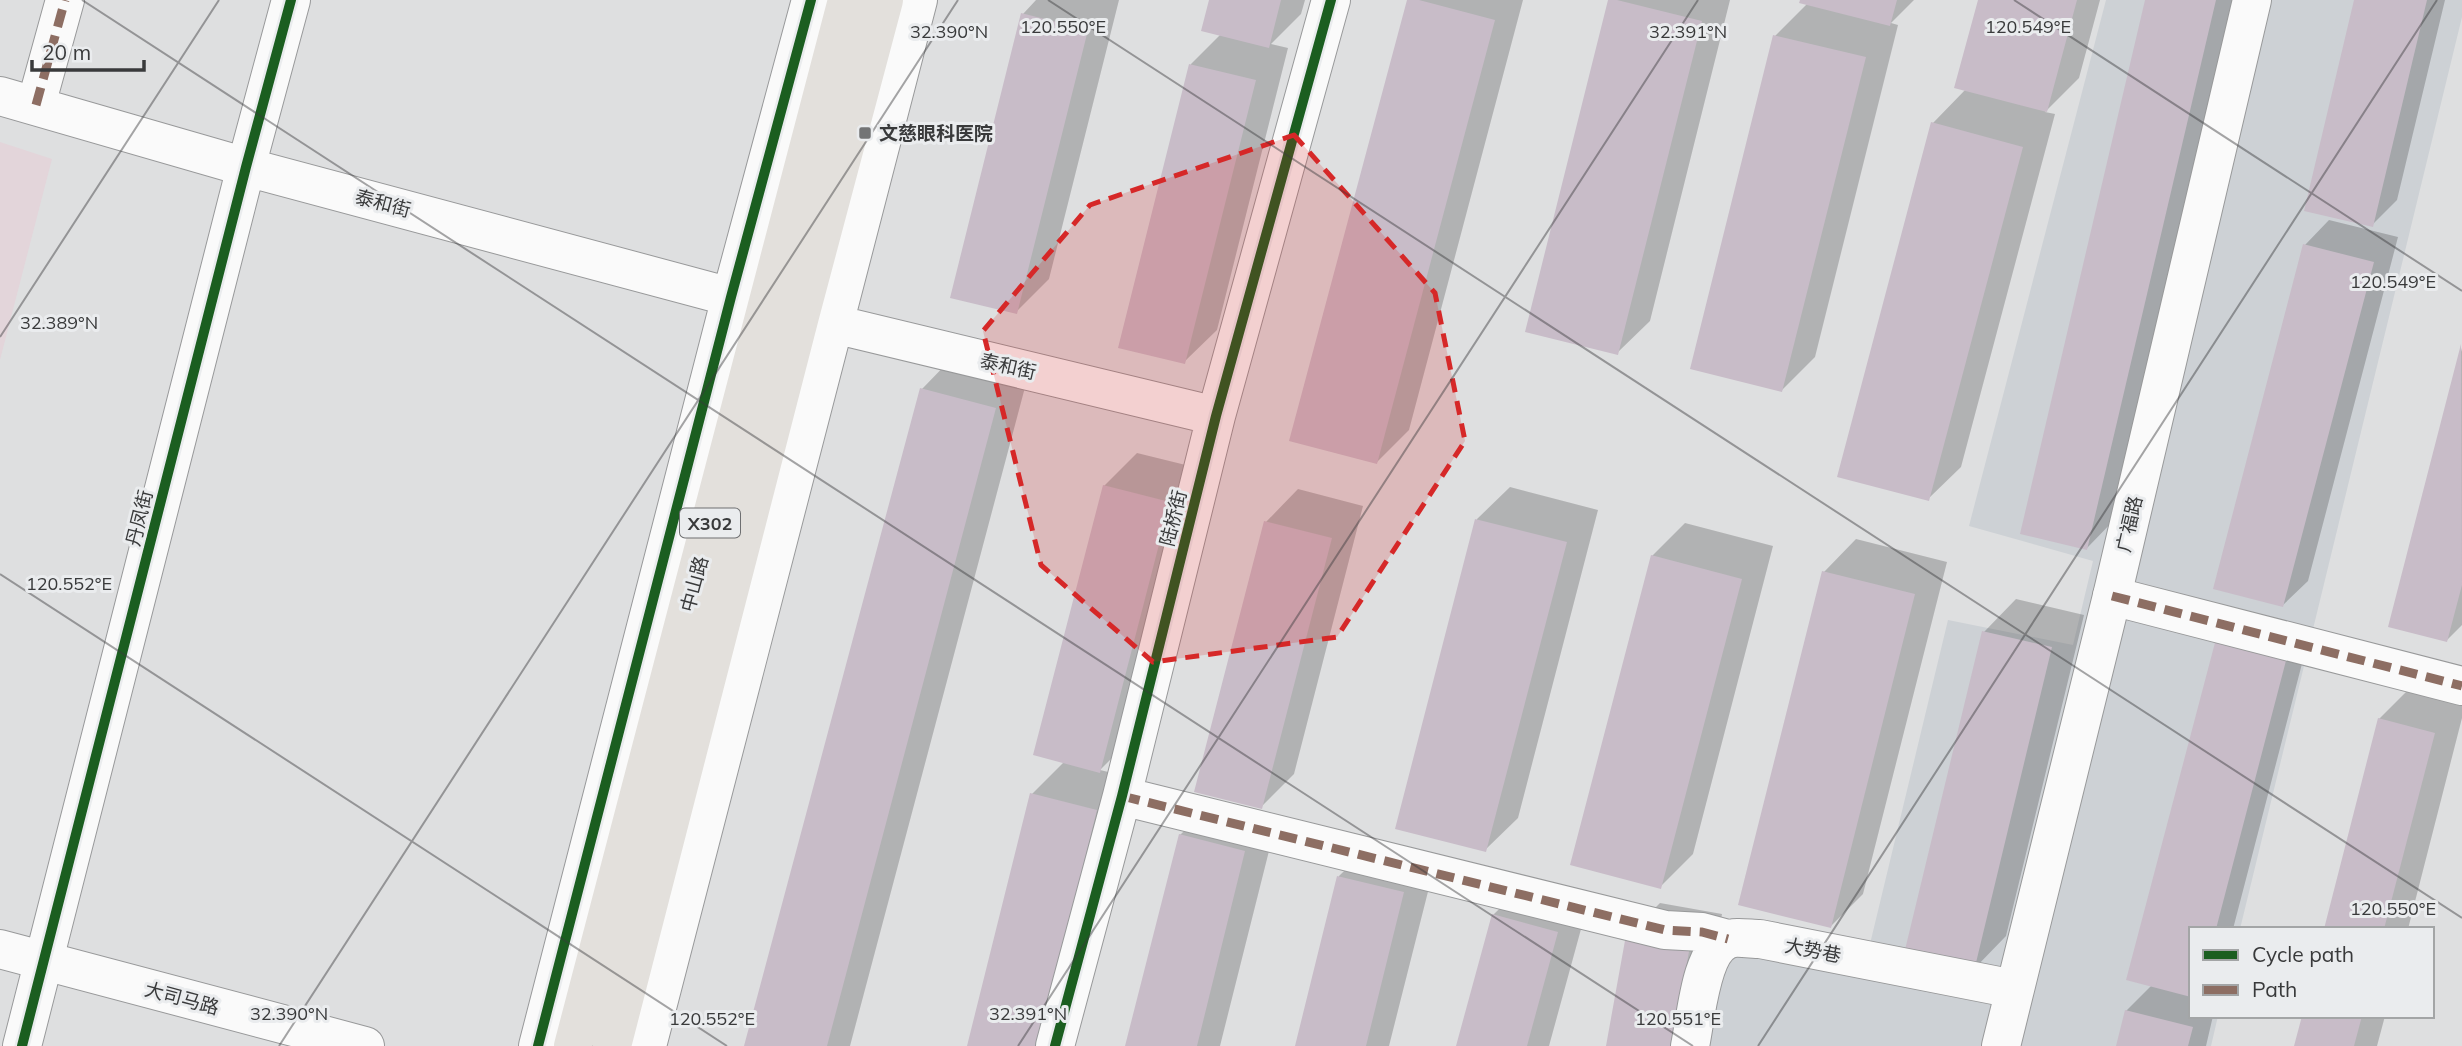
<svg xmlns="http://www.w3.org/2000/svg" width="2462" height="1046" font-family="Mulish,'Noto Sans SC',sans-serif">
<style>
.built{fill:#cdd1d5}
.medical{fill:#e3d5da}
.shadow{fill:#0003}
.building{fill:#c8bcc8}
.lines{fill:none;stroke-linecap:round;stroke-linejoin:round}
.street-casing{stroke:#98999a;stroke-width:40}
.secondary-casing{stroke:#98999a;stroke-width:40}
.primary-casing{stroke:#a29d95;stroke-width:40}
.street{stroke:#fafafa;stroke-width:38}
.secondary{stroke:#fafafa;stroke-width:38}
.primary{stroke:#e3e0dc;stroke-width:38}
.quiet{stroke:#8d6e63;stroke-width:9;stroke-dasharray:18 9;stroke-linecap:butt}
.cycleway-casing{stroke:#eaecee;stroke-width:15}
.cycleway{stroke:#1b5e20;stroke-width:10}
.marked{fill:#d62828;fill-opacity:0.2;stroke:#d62828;stroke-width:5;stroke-dasharray:14 9;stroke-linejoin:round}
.ticks{fill:none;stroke:#393a3b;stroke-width:2;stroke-opacity:0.45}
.poi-dot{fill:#737475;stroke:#eaecee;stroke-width:2.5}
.labels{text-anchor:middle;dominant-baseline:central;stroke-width:6;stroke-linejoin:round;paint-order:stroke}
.shield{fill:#eaecee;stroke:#6e6f71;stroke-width:2}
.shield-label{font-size:18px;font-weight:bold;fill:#393a3b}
.poi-label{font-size:19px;font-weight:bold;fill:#393a3b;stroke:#eaecee;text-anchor:start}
.street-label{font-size:19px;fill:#393a3b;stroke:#eaecee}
.ticks-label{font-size:18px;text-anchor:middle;fill:#393a3b;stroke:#eaecee;stroke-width:6;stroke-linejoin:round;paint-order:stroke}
</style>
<rect width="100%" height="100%" fill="#dedfe0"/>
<path class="built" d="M2106 0H2462V17L2240 929H2191V1016H2218L2211 1046H1680L1703 934 1870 944 1948 620 2073 645 2093 561 1969 526Z"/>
<path class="medical" d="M0 142 52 159 0 360Z"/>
<path class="shadow" d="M1036 0H1119L1049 279 1016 312 1023 14Z
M1211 0H1305L1301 14 1271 44 1288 48 1217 330 1184 362 1120 346 1191 64 1221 34Z
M1408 0H1523L1409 430 1376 463Z
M1610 0H1730L1650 321 1617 353Z
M1802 0H1914L1891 23 1898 25 1815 357 1782 390 1775 36 1807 4Z
M1980 0H2100L2079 78 2045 112 2055 114 1961 467 1928 499 1933 123 1966 89Z
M2147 0H2240L2119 515 2087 548Z
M2356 0H2445L2397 200 2372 225Z
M2329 220 2398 237 2308 581 2283 605 2305 245Z
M2462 348V625L2447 640 2391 625Z
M954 356 1028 376 850 1046H746L922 389Z
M1137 453 1202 469 1132 738 1100 770 1129 777 1061 1046H968L1032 794 1064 762 1104 486Z
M1510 487 1598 510 1518 818 1485 850 1397 827 1477 519Z
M1298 489 1363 506 1294 774 1261 807 1266 522Z
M1685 523 1773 546 1693 854 1660 887 1652 556Z
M1856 539 1947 562 1863 894 1831 926 1824 572Z
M2016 599 2084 615 2006 936 1974 969 1984 632Z
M2244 611 2311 629 2233 929H2191V1016H2213L2206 1046H2118L2126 1011 2152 985Z
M2412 686 2462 699V718L2408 929H2326L2379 719Z
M1213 803 1277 819 1220 1046H1127L1180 835Z
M1372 844 1436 860 1389 1046H1296L1339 876Z
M1526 883 1589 900 1549 1046H1458L1493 915Z
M1660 903 1722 914 1698 1046H1607L1627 936Z
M2303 1016H2385L2377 1046H2296Z"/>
<path class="building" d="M1209 0H1281L1269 48 1201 31Z
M1407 0H1419L1495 20 1377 464 1289 441Z
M1608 0H1617L1702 21 1618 355 1525 332Z
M1800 0H1897L1890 26 1799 3Z
M1978 0H2077L2047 112 1954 88Z
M2145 0H2216L2087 550 2020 534Z
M2354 0H2427L2373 227 2304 211Z
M1021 13 1088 30 1017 314 950 298Z
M1773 35 1866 57 1782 392 1690 369Z
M1189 64 1256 80 1185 364 1118 348Z
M1931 122 2023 147 1929 501 1837 477Z
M2303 244 2374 262 2283 607 2213 589Z
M2461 344 2462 585 2447 642 2388 627Z
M920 388 996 408 827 1046H744Z
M1103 485 1170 502 1100 773 1033 755Z
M1475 519 1567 542 1486 852 1395 829Z
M1264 521 1332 538 1262 809 1194 792Z
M1651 555 1742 579 1661 889 1570 865Z
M1822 571 1915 594 1831 928 1738 905Z
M1982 631 2052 647 1974 971 1904 954Z
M2217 635 2288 653 2216 929H2191V997L2126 980Z
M2378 718 2435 733 2384 929H2324Z
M1030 793 1097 810 1038 1046H967Z
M1179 834 1245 851 1197 1046H1125Z
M1337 876 1404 892 1366 1046H1295Z
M1492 914 1558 932 1527 1046H1456Z
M1626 935 1690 946 1672 1046H1606Z
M2125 1010 2193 1027 2188 1046H2116Z
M2302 1016H2362L2354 1046H2294Z"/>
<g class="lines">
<defs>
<path id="street" d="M0 96 246 167 757 304
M36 105 65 0
M809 318 1216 416
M2112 596 2462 686
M1122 796 1665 930 1702 932 1728 939
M22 1046 246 167 291 0
M538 1046 731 297 811 0
M647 1046 918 0
M1055 1046 1122 796 1216 416 1331 0
M1690 1046C1696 1019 1700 952 1727 940 1735 936 1750 939 1760 939L2014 989"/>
<path id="secondary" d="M0 949 365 1046
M2001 1046 2112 596 2252 0"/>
<path id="primary" d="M573 1046 847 0
M612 1046 800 316 884 0"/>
</defs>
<use href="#street" class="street-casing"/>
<use href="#secondary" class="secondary-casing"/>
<use href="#primary" class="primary-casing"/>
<use href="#street" class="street"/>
<use href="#secondary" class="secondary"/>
<use href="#primary" class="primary"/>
<path class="quiet" d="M36 105 65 0
M2112 596 2462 686
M1122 796 1665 930 1702 932 1728 939"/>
<defs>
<path id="cycleway" d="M22 1046 246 167 291 0
M538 1046 731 297 811 0
M1055 1046 1122 796 1216 416 1331 0"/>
</defs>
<use href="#cycleway" class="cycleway-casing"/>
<use href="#cycleway" class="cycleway"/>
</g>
<path class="marked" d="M1294 135 1435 293 1465 441 1337 637 1153 662 1041 565 983 331 1090 205Z"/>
<path class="ticks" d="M82 0 1693 1046M1048 0 2462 918M2014 0 2462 291M0 337 219 0M0 574 727 1046M279 1046 958 0M1018 1046 1698 0M1758 1046 2437 0"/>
<rect class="poi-dot" x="858" y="126" width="14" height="14" rx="3.5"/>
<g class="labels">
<rect class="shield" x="680" y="508.5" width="60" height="29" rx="5"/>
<g class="shield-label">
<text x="710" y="523">X302</text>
</g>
<g class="poi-label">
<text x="879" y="133">文慈眼科医院</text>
</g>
<g class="street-label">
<text transform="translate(383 203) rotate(15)">泰和街</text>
<text transform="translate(1008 366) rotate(13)">泰和街</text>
<text transform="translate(139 518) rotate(-76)">丹凤街</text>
<text transform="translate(1173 518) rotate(-76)">陆桥街</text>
<text transform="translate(2129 524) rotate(-77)">广福路</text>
<text transform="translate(694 584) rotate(-75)">中山路</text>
<text transform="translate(1813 950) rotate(11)">大势巷</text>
<text transform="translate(182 998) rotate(15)">大司马路</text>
</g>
</g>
<g class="ticks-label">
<text x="2028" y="33">120.549°E</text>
<text x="1063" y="33">120.550°E</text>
<text x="949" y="38">32.390°N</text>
<text x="1688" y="38">32.391°N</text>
<text x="2393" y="288">120.549°E</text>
<text x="59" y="329">32.389°N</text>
<text x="69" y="590">120.552°E</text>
<text x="2393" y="915">120.550°E</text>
<text x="289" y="1020">32.390°N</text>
<text x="1028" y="1020">32.391°N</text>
<text x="712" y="1025">120.552°E</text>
<text x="1678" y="1025">120.551°E</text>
</g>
<rect x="2189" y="927" width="245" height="91" fill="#eaecee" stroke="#a3a5a6" stroke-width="2"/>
<rect x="2203" y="950" width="35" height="10" fill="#1b5e20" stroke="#a3a5a6" stroke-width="2"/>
<text x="2252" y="962" font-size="21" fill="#393a3b">Cycle path</text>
<rect x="2203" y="985" width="35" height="10" fill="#8d6e63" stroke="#a3a5a6" stroke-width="2"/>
<text x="2252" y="997" font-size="21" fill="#393a3b">Path</text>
<path d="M32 60v10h112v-10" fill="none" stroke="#393a3b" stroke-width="3.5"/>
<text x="42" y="60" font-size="21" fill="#393a3b" stroke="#eaecee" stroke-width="5" paint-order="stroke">20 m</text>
</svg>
